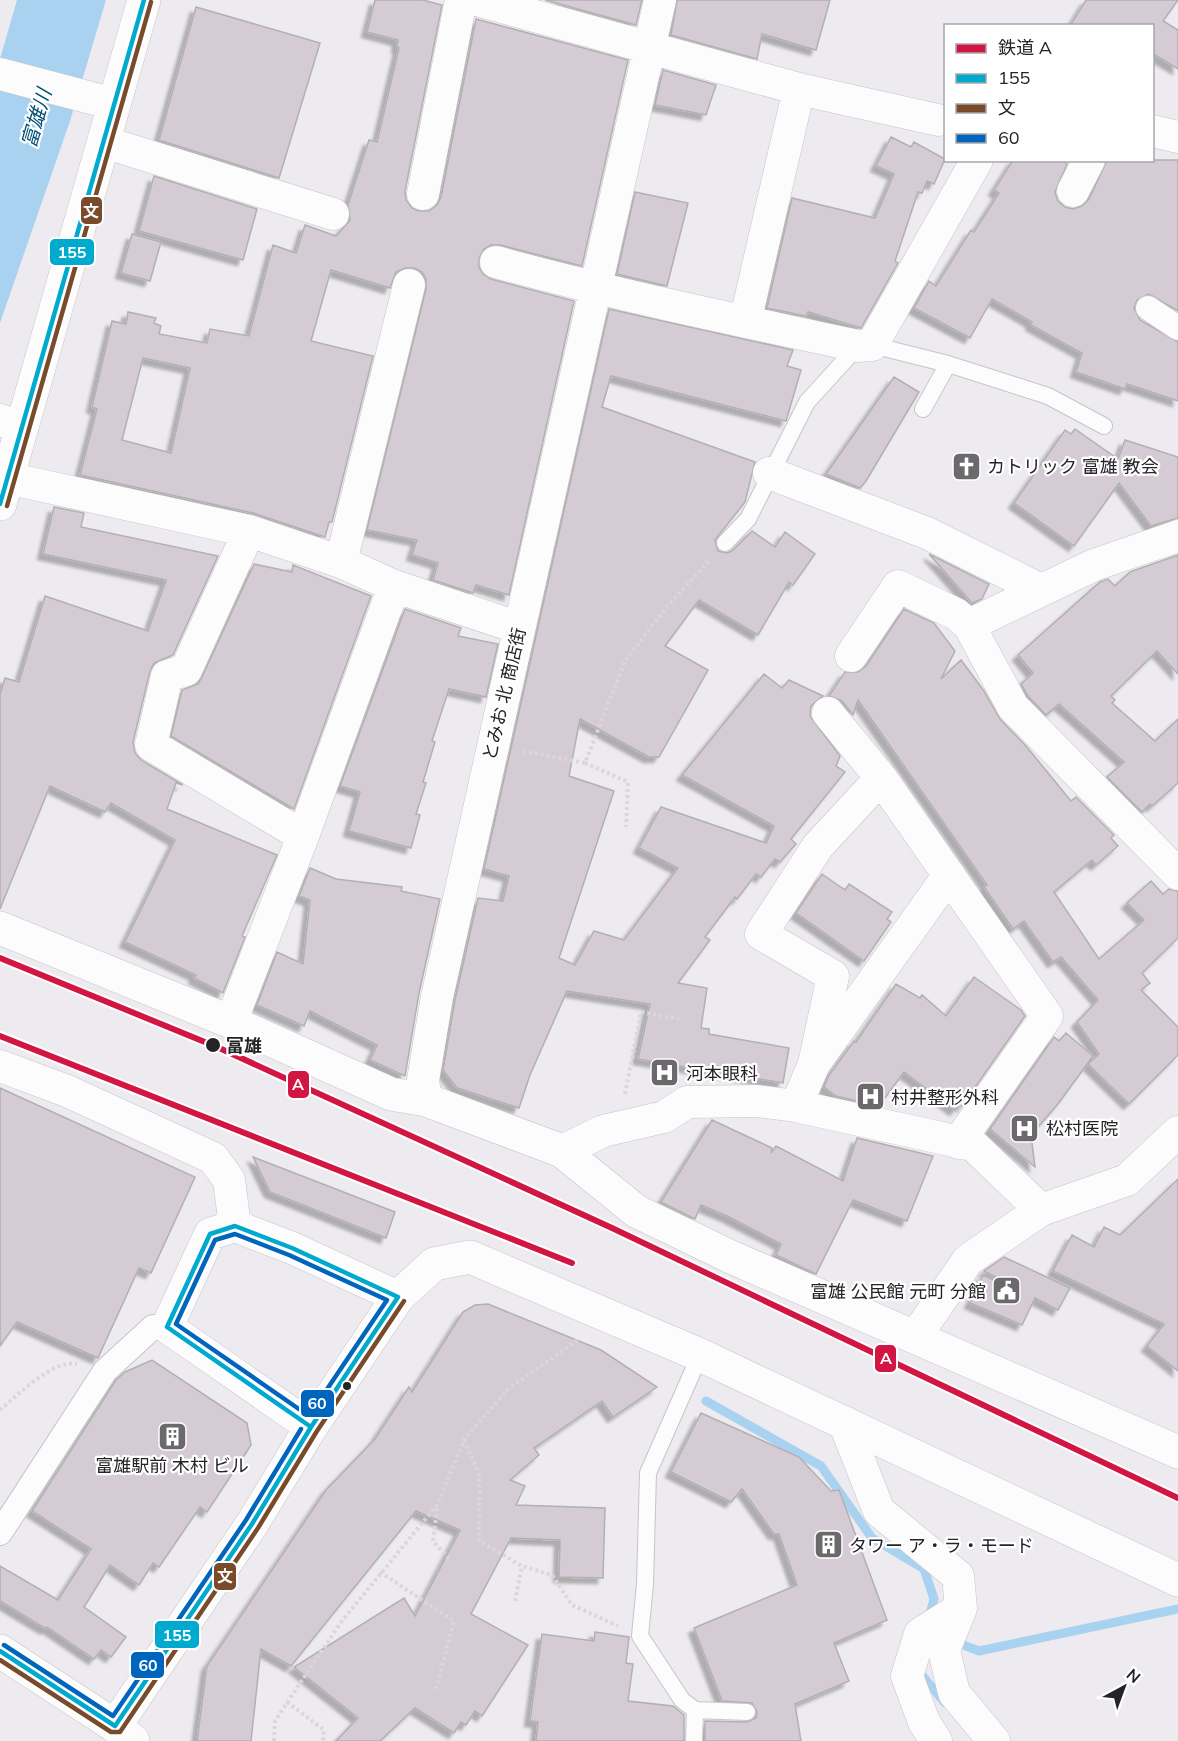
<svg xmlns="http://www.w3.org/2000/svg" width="1178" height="1741" font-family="Mulish,'Noto Sans JP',sans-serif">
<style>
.water{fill:#a9d2f1}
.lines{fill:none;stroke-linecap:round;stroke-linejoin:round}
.stream{stroke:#a9d2f1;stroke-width:9}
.building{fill:#d5cbd5;stroke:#b2b0b2;stroke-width:1.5;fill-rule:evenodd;filter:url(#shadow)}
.service-casing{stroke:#c6c4c7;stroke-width:18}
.pedestrian-casing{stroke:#c6c4c7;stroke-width:26}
.minor-casing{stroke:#c6c4c7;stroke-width:33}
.tertiary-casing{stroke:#c6c4c7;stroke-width:34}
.primary-casing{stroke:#c6c4c7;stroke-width:34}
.path{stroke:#d9d7d9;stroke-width:4;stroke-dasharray:3 3;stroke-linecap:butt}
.service{stroke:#fcfcfd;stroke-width:16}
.pedestrian{stroke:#fcfcfd;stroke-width:24}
.minor{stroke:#fcfcfd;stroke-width:32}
.tertiary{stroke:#fcfcfd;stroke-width:33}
.primary{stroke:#fcfcfd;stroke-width:33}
.bus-1-casing{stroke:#fff;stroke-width:9}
.bus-2-casing{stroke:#fff;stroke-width:9}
.bus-3-casing{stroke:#fff;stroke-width:9}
.bus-1{stroke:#00a9ce;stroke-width:4.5}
.bus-2{stroke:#7a4b2a;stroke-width:4.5}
.bus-3{stroke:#0065bd;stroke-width:4.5}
.rail-1-casing{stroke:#fff;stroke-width:10}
.rail-1{stroke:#d21644;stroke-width:6}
.stop-dot{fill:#252326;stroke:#fff;stroke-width:2}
.labels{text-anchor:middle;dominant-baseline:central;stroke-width:4.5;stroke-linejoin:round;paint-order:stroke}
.poi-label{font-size:18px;fill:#252326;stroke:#fff;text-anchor:start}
.street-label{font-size:18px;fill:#252326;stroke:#fff}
.stop-label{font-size:18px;font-weight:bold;fill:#252326;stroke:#fff;text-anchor:start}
.water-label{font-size:20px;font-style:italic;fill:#025077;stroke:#fff}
.line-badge{stroke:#fff;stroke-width:2}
.badge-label{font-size:16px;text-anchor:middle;font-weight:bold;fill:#fff}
</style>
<defs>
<filter id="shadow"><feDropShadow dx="-5.5" dy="5.5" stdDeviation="1.5" flood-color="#0004"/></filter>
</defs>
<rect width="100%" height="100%" fill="#edebef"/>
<path class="water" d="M17 0H106L70 121 0 323V59Z"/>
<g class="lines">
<path class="stream" d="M706 1401 821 1466 872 1538 924 1569 934 1599 929 1618
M953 1641 979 1651 1178 1609
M917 1669 945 1703"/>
</g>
<path class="building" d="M375 0H423L442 5 405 191 406 200 412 208 419 211H429L437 205 441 197 476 19 628 60 582 266 500 245H491L484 249 479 258V267L483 274 491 279 574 301 509 595 476 585 473 593 433 580 438 563 412 555 417 540 367 530 426 289V279L422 272 414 268H405L396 272 390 288 331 270 311 341 373 356 332 522H329L325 537 253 513 80 475 97 409 92 407 112 321 126 324 128 312 156 318 154 323 161 326 159 334 207 343 210 329 249 336 273 245 296 253 305 225 336 236 350 220 348 205 369 140 377 142 399 48 397 47 398 40 367 32ZM143 358 190 368 171 453 122 440Z
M545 0H642L636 25Z
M677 0H830L816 50 762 34 757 59 671 35Z
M1086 0H1178L1163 21 1178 30V69L1152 53V26H1070Z
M196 7 320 43 279 178 159 140Z
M663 70 716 85 706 115 655 105Z
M891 137 911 147 914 142 945 159 934 184 927 181 922 193 918 192 895 261 898 263 861 328 808 312 806 316 767 308 792 198 875 218 894 174 876 166Z
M1013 160H1062L1067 164 1055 192 1058 201 1065 207 1073 209 1082 206 1089 199 1107 160H1178V311L1149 294 1137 300 1134 308 1140 320 1178 342V401L1127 384 1125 389 1076 372 1082 353 1031 325 1032 322 992 299 970 338 914 308 929 281 936 286 971 230 974 232 999 193 994 190Z
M154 176 257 209 243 260 139 231Z
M635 192 688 203 667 286 617 274Z
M132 234 161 242 150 281 121 273Z
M609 309 793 350 787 366 801 370 786 421 611 376 602 407 755 462 745 502 715 540 718 551 727 553 732 551 752 531 775 547 785 532 815 554 793 585 789 582 758 635 699 600 665 646 708 670 659 757H649L580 719 569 776 614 791 559 958 575 965 594 931 624 940 678 868 639 848 661 807 766 843 774 826 682 775 764 674 782 688 789 680 823 696 811 706 810 716 840 756 836 766 845 772 791 839 796 844 780 862 775 859 761 877 756 874 737 899 735 897 705 937 710 940 678 983 707 988 701 1028 709 1029V1034L789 1048 783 1083 638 1059 650 1004 567 991 530 1075 519 1108 457 1088 443 1070 455 1000 478 898 503 901 509 876 484 869Z
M894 377 919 392 866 481 860 488 826 474Z
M1075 429 1118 459 1125 440 1178 457V518L1151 526 1119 483 1074 546 1014 503 1065 430 1071 434Z
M54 507 84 513 81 527 218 556 173 655 154 663 150 671 133 742 135 753 141 760 183 785 176 783 167 809 277 855 242 936 245 937 223 993 194 978 196 975 125 942 175 840 111 803 105 812 50 786 0 909V694L5 678 19 682 45 596 148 631 166 580 43 554Z
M929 554 989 584 982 599 972 603Z
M1178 555V674L1157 651 1111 696 1115 700 1112 703 1155 741 1178 719V783L1152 806 1150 804 1142 812 1107 777 1124 762 1059 704 1046 715 1028 696 1021 684 1033 673 1018 655 1100 582 1108 579 1115 586 1130 572Z
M254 564 292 572 293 565 371 596 294 809 171 736 182 690 198 684 202 677Z
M405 609 461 628 458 636 498 644 486 697 449 689 432 741 435 742 423 782 426 783 416 814 420 815 411 848 349 831 360 792 340 786Z
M904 609 934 623 955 651 941 679 961 660 984 691 1000 719 1026 746 1071 801 1076 797 1114 835 1111 838 1118 846 1096 865 1092 860 1054 892 1099 959 1144 920 1127 903 1151 881 1163 894 1169 889 1178 891V938L1142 973 1150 983 1141 990 1178 1027V1055L1129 1104 1088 1064 1099 1054 1077 1022 1098 1000 1061 957 1053 962 1024 921 1013 929 984 887 987 885 858 700 853 715 842 701 829 696 845 672H858L866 666Z
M310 868 336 879 402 887 401 891 440 899 419 993 405 1076 370 1060 377 1045 310 1011 304 1026 257 1005 277 952 303 964 310 900 299 896Z
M822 874 845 890 849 884 892 912 887 919 891 922 864 961 796 913Z
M974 977 1021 1010 1025 1016 962 1106 960 1104 955 1110 904 1072 879 1106 836 1096 824 1087 829 1075 854 1041 856 1042 896 984 920 998 922 995 946 1016Z
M1066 1033 1093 1056 1058 1104 1031 1135 1035 1167 990 1129 1054 1037 1059 1041Z
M0 1088 195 1177 151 1273 139 1268 98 1358 17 1322 0 1346Z
M712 1120 772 1148 771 1153 776 1146 843 1181 857 1138 933 1156 907 1221 853 1200 816 1274 776 1255 781 1244 727 1216 701 1205 695 1219 661 1202Z
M253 1157 395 1212 386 1238 270 1192Z
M1178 1179V1371L1147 1346 1164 1324 1053 1271 1072 1235 1094 1247 1104 1227 1120 1235Z
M1004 1257 1070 1288 1058 1310 1035 1298 1022 1325 970 1303 983 1275 994 1280 996 1277 984 1271Z
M488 1304 601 1350 657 1387 613 1417 602 1401 534 1448 539 1455 510 1480 525 1486 516 1505 605 1508 603 1578 559 1577 560 1540 511 1538 471 1614 528 1645 482 1716 475 1711 466 1725 461 1722 454 1733 415 1708 380 1741H336L358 1718 294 1667 404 1598 415 1616 460 1530 416 1511 291 1666 261 1649 251 1741H197L207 1666 326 1490 375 1439 409 1387 412 1392 463 1312 475 1305Z
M152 1360 247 1423 251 1445 207 1512 200 1507 159 1567 153 1563 139 1585 110 1565 84 1607 126 1637 111 1657 101 1650 94 1659 47 1627 46 1629 0 1601V1566L58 1600 91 1549 32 1511 116 1380 125 1372Z
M701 1413 799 1457 831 1491 839 1490 887 1620 834 1643 849 1681 795 1704 801 1741H705V1721L747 1722 756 1718 757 1712 752 1703 722 1701 694 1628 797 1585 779 1534H774L742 1489 731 1502 671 1472Z
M595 1632 629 1637 626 1663 633 1664 628 1701 673 1706 684 1715V1741H536L538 1722 530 1721 542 1634 594 1641Z"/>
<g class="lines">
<defs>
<path id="service" d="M872 345 948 364 1048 396 1104 426
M923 409 948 364
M725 543 748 519 807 402 858 346
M695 1710 682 1700 640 1636 645 1584 648 1473 700 1355
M694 1741 695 1710 747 1712"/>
<path id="pedestrian" d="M1148 308 1178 328
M0 1533 105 1371 153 1327H167"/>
<path id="minor" d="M477 0 799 89 938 120
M0 74 114 104
M1152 131 1178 137
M104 142 333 214
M1073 191 1089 160
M423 194 461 0
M496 262C616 295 737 320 858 346L872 345 977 160
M745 322 799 89
M0 420 22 427
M769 473 927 533 1041 590
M7 478 249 531 341 562 394 586 519 628
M249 531 186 670 167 676 151 745 303 836
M341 562 409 285
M969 625 1094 565 1178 536
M851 656 898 586 956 614 969 625 1013 707 1178 874
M828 713 881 778 1047 1016 958 1143
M231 1022 303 836 394 586
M814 1064 833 976 761 934 818 846 881 778
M0 1066 67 1091 213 1158 229 1180 235 1226
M426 1100 423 1080 437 997 660 0
M796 1106 814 1064 949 875
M562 1151 603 1131 664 1117 687 1102 757 1101 796 1106 973 1145 1041 1210
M916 1336 968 1260 1041 1210 1127 1180 1178 1132
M844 1422 879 1511 958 1576 961 1608 944 1650 954 1693 994 1741
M311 1427 167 1327 210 1234 235 1226 292 1248 398 1297
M936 1741 924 1722 907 1676 920 1634 961 1608"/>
<path id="tertiary" d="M0 928 231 1022 391 1094 426 1100 562 1151 636 1211 731 1257 1178 1452
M0 1651 115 1726 133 1741
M115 1726 252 1524 311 1427 398 1297 434 1264 470 1257 700 1355 1178 1580"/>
<path id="primary" d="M0 504 144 0"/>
</defs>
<use href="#service" class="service-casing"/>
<use href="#pedestrian" class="pedestrian-casing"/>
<use href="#minor" class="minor-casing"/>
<use href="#tertiary" class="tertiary-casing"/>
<use href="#primary" class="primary-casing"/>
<path class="path" d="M523 751 585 763 625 661 666 608 710 560
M585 763 628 782 626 827
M625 1094 641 1012 679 1019
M0 1410C18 1395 53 1359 77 1364
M464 1440 480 1476 479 1541 522 1566 552 1575 572 1605 618 1626
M437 1508 433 1541 450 1560
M380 1572 454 1621 436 1689
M515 1601 522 1566
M287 1702 324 1730 323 1741
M274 1741 275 1721 341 1622 437 1505 464 1440 507 1390 579 1339"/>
<use href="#service" class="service"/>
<use href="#pedestrian" class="pedestrian"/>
<use href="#minor" class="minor"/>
<use href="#tertiary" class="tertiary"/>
<use href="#primary" class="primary"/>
<defs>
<path id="bus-1" d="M0 504 144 0
M235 1226 292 1248 398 1297 311 1427 167 1327 210 1234Z
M0 1651 115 1726 252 1524 311 1427"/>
<path id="bus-2" d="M7 506 151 2
M0 1660 111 1732H120L258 1528 317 1431 404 1301"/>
<path id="bus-3" d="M235 1234 289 1255 387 1300 309 1416 176 1324 215 1240Z
M4 1645 113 1716 246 1520 301 1429"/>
</defs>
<use href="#bus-1" class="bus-1-casing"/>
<use href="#bus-2" class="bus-2-casing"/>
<use href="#bus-3" class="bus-3-casing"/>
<use href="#bus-1" class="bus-1"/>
<use href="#bus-2" class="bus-2"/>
<use href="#bus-3" class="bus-3"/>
<defs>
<path id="rail-1" d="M0 958 217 1047 612 1228 1178 1498
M0 1036 572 1263"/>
</defs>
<use href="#rail-1" class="rail-1-casing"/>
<use href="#rail-1" class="rail-1"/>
</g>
<defs>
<symbol id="church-square" viewBox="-11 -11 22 22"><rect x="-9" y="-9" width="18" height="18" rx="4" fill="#6b696c" stroke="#fff"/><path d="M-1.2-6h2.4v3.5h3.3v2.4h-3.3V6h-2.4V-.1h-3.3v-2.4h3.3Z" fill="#fff"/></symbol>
<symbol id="hospital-square" viewBox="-11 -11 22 22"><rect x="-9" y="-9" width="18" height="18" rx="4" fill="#6b696c" stroke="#fff"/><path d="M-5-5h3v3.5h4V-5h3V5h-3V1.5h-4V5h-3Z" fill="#fff"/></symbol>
<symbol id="civic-square" viewBox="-11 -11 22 22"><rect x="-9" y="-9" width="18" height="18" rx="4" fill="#6b696c" stroke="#fff"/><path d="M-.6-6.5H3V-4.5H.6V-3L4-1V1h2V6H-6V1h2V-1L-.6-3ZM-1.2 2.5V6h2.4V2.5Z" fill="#fff"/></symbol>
<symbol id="building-square" viewBox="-11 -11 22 22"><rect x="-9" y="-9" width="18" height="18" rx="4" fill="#6b696c" stroke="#fff"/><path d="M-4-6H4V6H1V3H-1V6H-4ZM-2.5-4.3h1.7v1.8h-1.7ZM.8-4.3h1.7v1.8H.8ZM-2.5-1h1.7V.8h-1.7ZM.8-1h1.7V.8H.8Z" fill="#fff"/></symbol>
</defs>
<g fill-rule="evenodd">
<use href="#church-square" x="950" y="450" width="33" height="33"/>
<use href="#hospital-square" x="648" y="1056" width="33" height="33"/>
<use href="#hospital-square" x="854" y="1080" width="33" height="33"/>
<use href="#hospital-square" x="1008" y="1112" width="33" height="33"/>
<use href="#civic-square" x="990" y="1274" width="33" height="33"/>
<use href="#building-square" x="156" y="1420" width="33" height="33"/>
<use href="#building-square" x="812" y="1528" width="33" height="33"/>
</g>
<g class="stop-dot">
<circle cx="213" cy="1045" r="8"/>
<circle cx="347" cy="1386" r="5"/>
</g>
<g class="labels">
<g class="poi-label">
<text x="987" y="466">カトリック 富雄 教会</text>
<text x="686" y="1073">河本眼科</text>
<text x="891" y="1097">村井整形外科</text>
<text x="1046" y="1128">松村医院</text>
<text x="986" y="1291" text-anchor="end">富雄 公民館 元町 分館</text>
<text x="172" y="1465" text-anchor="middle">富雄駅前 木村 ビル</text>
<text x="849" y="1545">タワー ア・ラ・モード</text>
</g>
<g class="street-label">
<text transform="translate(504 694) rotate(-77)">とみお 北 商店街</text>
</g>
<g class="stop-label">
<text x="226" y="1045">富雄</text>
</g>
<g class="water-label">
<text transform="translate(36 118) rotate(-74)">富雄川</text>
</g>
</g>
<g class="line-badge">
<rect x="80" y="196" width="23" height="29" rx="6" fill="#7a4b2a"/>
<rect x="49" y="238" width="46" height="28" rx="6" fill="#00a9ce"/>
<rect x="287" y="1070" width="23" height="29" rx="6" fill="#d21644"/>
<rect x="874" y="1344" width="23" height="29" rx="6" fill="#d21644"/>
<rect x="300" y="1389" width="35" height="29" rx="6" fill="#0065bd"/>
<rect x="213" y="1562" width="24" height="29" rx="6" fill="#7a4b2a"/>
<rect x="154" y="1620" width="46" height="29" rx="6" fill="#00a9ce"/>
<rect x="130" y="1651" width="35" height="28" rx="6" fill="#0065bd"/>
</g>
<g class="badge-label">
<text x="91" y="217">文</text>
<text x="72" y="258">155</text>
<text x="298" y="1090">A</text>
<text x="886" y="1364">A</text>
<text x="317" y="1409">60</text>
<text x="225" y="1582">文</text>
<text x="177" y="1641">155</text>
<text x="148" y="1671">60</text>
</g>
<rect x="944" y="24" width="210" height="138" fill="#ffffff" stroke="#a8a7a8" stroke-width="1.5"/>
<rect x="956" y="44" width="30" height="9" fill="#d21644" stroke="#a8a7a8" stroke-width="1.5"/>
<text x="998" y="54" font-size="18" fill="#252326">鉄道 A</text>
<rect x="956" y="74" width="30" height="9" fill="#00a9ce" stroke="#a8a7a8" stroke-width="1.5"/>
<text x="998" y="84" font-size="18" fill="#252326">155</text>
<rect x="956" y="104" width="30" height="9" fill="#7a4b2a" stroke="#a8a7a8" stroke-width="1.5"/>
<text x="998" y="114" font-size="18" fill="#252326">文</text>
<rect x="956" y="134" width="30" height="9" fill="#0065bd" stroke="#a8a7a8" stroke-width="1.5"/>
<text x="998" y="144" font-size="18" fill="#252326">60</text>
<g transform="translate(1124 1687) rotate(41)" stroke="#ffffff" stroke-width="4.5" paint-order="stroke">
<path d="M0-4.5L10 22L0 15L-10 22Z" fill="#252326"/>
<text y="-9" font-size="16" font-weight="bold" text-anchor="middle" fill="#252326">N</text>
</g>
</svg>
